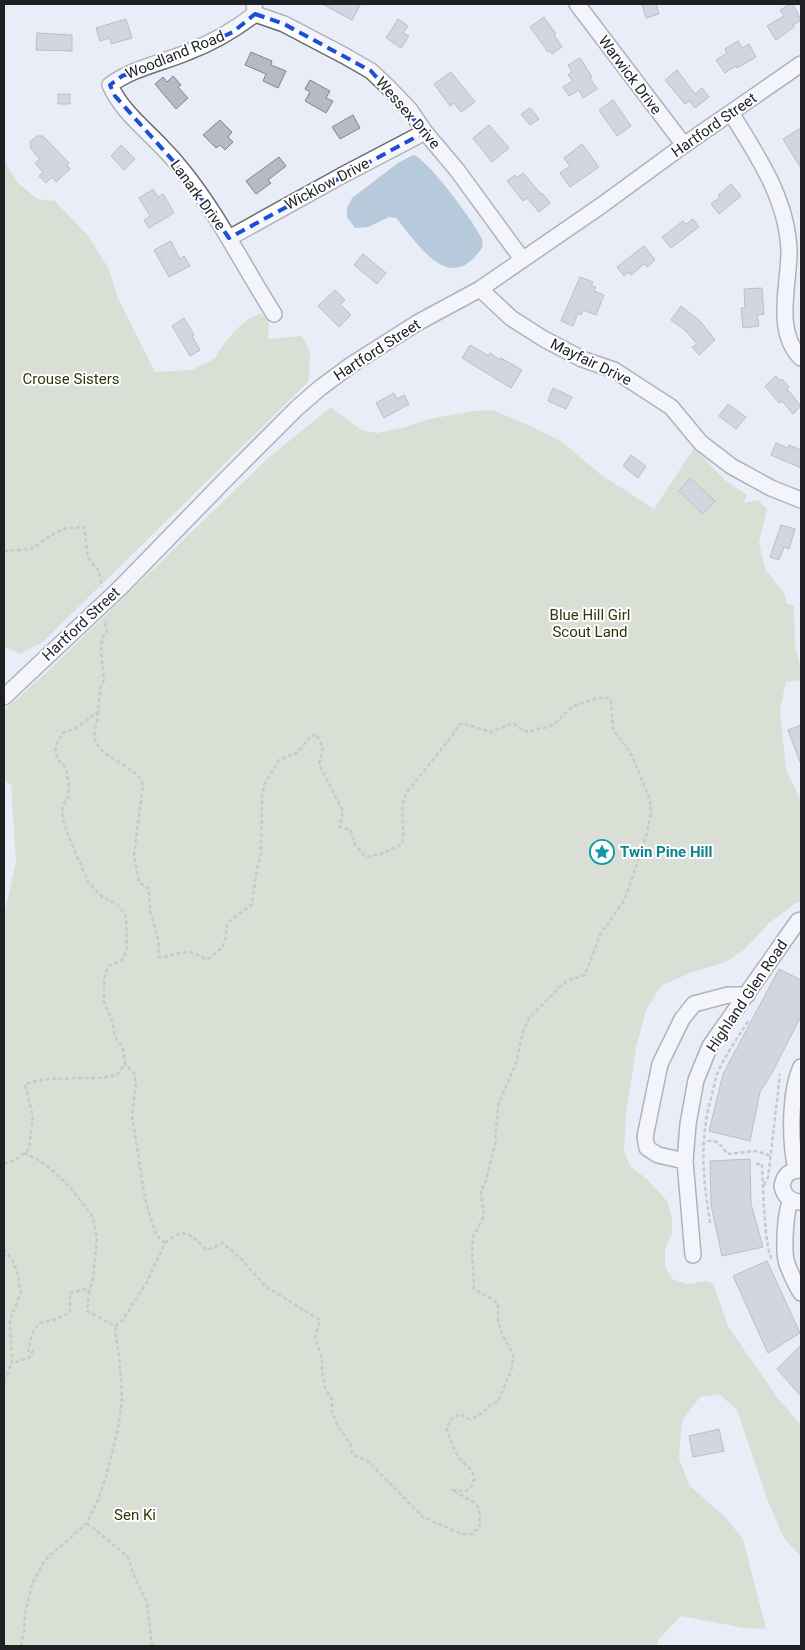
<svg xmlns="http://www.w3.org/2000/svg" width="805" height="1650" font-family="Roboto,sans-serif">
<style>
.green{fill:#c7cfad}
.water{fill:#7ba1b8}
.building{fill:#b6bac4;stroke:#81858f}
.lines{fill:none;stroke-linecap:round;stroke-linejoin:round}
.minor-casing{stroke:#696c76;stroke-width:18}
.path{stroke:#9a9da5;stroke-width:2.5;stroke-dasharray:4 2.5;stroke-linecap:butt}
.minor{stroke:#fff;stroke-width:15}
.marked{fill:none;stroke:#1d4ed8;stroke-width:4;stroke-dasharray:10 6;stroke-linejoin:round}
.labels{text-anchor:middle;dominant-baseline:central;stroke-width:4;stroke-linejoin:round;paint-order:stroke}
.street-label{font-size:15px;fill:#1f2024;stroke:#fff}
.park-label{font-size:15px;fill:#2f3708;stroke:#fff}
.culture-label{font-size:15px;font-weight:bold;fill:#0d838f;stroke:#fff;text-anchor:start}
</style>
<rect width="100%" height="100%" fill="#e9edf8"/>
<path class="green" d="M4 160 17 182 37 199 55 201 88 236 109 269 117 296 155 372 192 370 216 358V355C226 341 244 316 261 314L268 318 269 328 268 339 302 336 310 351 309 381 43 642 20 654 4 646Z
M331 407 361 430 377 433 402 428 429 419 474 411 493 410 530 426 561 441 600 474 654 509 694 448 725 480 747 495 744 503 758 500 767 509 759 542 765 569 781 589 786 597V603L794 606 795 645 801 668V680L786 682 780 710 786 769 801 801V902L796 903 769 923 744 950 726 962 690 973 661 986 646 1010 636 1048 626 1115 624 1152 631 1167 648 1180 667 1201 672 1218V1234L665 1249V1266L672 1279 687 1284 705 1281 713 1283 728 1326 776 1396 801 1425V1557L784 1538 767 1499 737 1410 719 1394 700 1397 682 1421 679 1458 689 1485 725 1517 743 1539 766 1629 744 1628 681 1616 658 1640 657 1646H4V915L16 862 11 785 4 779V710L48 671 267 459Z"/>
<path class="water" d="M413 155C427 158 474 222 481 237 483 241 483 244 482 248 449 296 420 246 396 218L389 217 368 227 355 228 347 217V208L352 198 398 163Z"/>
<path class="building" d="M322 4H361L352 20Z
M642 4H656L659 14 646 18Z
M790 4H793L801 20 793 25 794 27 776 40 767 26 784 16 780 10Z
M544 17 556 34 554 35 562 47 552 54 550 51 548 52 530 27Z
M126 19 132 38 111 44 110 38 100 41 96 28Z
M398 19 408 26 403 33 409 36 401 48 386 38Z
M37 33 72 35V51L36 50Z
M738 41 742 48 749 44 756 57 737 68 736 66 725 73 716 60 727 53 725 49Z
M251 52 272 61 271 65 286 71 278 88 263 81 266 74 245 65Z
M580 58 592 77 590 78 597 89 583 98 579 90 569 96 563 87 573 81 568 75 572 72 568 65Z
M677 70 695 94 702 88 709 97 695 108 689 101 685 104 665 80Z
M451 72 475 102 461 112 454 103 450 106 434 84Z
M173 76 181 85 178 87 188 98 176 109 155 84 163 77 167 82Z
M310 80 330 91 326 98 333 101 326 113 305 101 310 92 305 89Z
M58 94H70V104H58Z
M613 100 631 126 617 136 599 110Z
M530 108 539 119 530 125 521 114Z
M353 115 360 128 340 139 332 127Z
M220 120 232 132 228 137 233 142 225 150 220 145 216 148 203 135Z
M489 125 509 148 492 162 473 138Z
M801 128V168L783 139Z
M37 136H43L69 163 67 165 70 169 56 182 52 177 46 183 39 176 43 172 35 163 40 159 31 149 30 142Z
M582 144 599 167 570 187 560 173 570 166 564 158Z
M121 145 135 159 124 170 111 156Z
M279 157 286 166 268 180 271 183 256 194 246 181Z
M523 173 541 194 542 193 550 203 539 212 527 198 523 201 507 181 515 175 517 178Z
M731 184 741 196 719 214 711 204 720 197 718 195Z
M153 189 158 197 163 194 174 213 149 228 144 220 150 216 139 198Z
M693 219 699 227 671 248 662 237 683 221 686 224Z
M171 241 180 259 184 256 190 266 169 277 154 250Z
M644 246 655 260 647 267 644 264 631 275 629 272 624 276 617 267Z
M363 254 386 273 377 284 354 265Z
M580 277 593 282 591 286 596 287 594 291 604 295 596 315 583 310 581 315 578 313 573 326 561 321Z
M762 288 764 314 757 315 759 326 743 328 741 308H745L744 289Z
M335 290 345 300 340 304 351 315 339 327 318 306Z
M681 306 700 321 715 340 699 355 692 347 697 344 686 331 671 320Z
M184 318 194 335 192 336 200 350 190 356 172 326Z
M470 345 489 356 490 353 500 360 501 358 522 370 511 388 462 358Z
M776 376 780 381 782 379 789 387 787 389 801 406 793 414 782 401 779 403 765 386Z
M553 388 572 397 566 409 548 401Z
M394 393 397 399 404 395 409 404 384 418 376 403Z
M728 404 746 417 736 429 719 416Z
M776 443 788 448 789 445 801 450V468L771 455Z
M631 455 646 466 638 478 623 466Z
M690 478 715 501 703 514 679 491Z
M781 525 795 529 789 549 784 547 779 560 770 557Z
M801 725V762H800L788 730Z
M779 969 801 980V1016L773 1071 760 1092 750 1141 709 1131 723 1074Z
M750 1159 751 1204 763 1247 722 1256 711 1205 710 1161Z
M767 1261 800 1333 768 1353 733 1276Z
M801 1345V1396L777 1369Z
M719 1429 724 1451 693 1457 689 1436Z"/>
<g class="lines">
<defs>
<path id="minor" d="M254 4 255 14C233 31 214 42 188 52 162 63 133 68 110 85 121 110 143 127 161 146 169 154 177 163 184 172 219 216 244 267 274 314
M577 4 684 145
M255 14 284 24 345 56 371 71 386 85 410 110 425 132 457 170 522 259
M731 113C757 155 788 200 789 252 789 285 774 332 801 358
M229 238 341 176 425 132
M480 289 511 318 544 339 582 359 614 370 671 407 701 443 731 466 771 488 801 500
M4 697 120 588 229 476 297 408 320 388 351 365 417 323 480 289 602 205 684 145 801 64
M685 1161 658 1155 647 1148 645 1137 660 1064 682 1019 694 1004 728 995H747
M796 1170C790 1142 789 1094 801 1067
M801 1170C790 1170 784 1175 782 1186 784 1196 790 1202 801 1202
M791 1200C785 1212 783 1251 787 1264 791 1274 795 1284 801 1293
M693 1255 685 1161 688 1124 696 1080 710 1046 798 921 801 920"/>
</defs>
<use href="#minor" class="minor-casing"/>
<path class="path" d="M4 551 31 549 50 536 66 528 84 527 88 558 99 571 102 587
M98 712C98 721 93 731 95 739 101 759 134 764 143 784L134 855 139 882 149 889 150 910 158 939 159 957C169 958 179 951 188 952 195 952 201 958 208 959 226 945 225 946 227 923L252 904 257 869 261 854 262 797 264 785 279 760 298 752 309 738 316 734 323 747 319 764 343 811 340 827 351 830 355 845 366 857 383 853 402 844C406 826 398 807 407 792L455 732 459 724H465L491 732 513 723 521 729 528 732 538 729 549 727 555 723 573 706 598 698H606L611 700 613 730 628 749 633 758 650 800 651 814 646 837 625 899 600 935 585 975 567 981 561 986 529 1018 523 1031 516 1063 498 1105 495 1144 486 1180 481 1191 484 1216 473 1237 472 1255 474 1289 492 1299 498 1304V1321L502 1334 513 1354 512 1368 498 1402 488 1406C483 1414 478 1417 469 1419L461 1414 453 1417 446 1428 454 1449 460 1459 472 1471 474 1479 472 1486 466 1491 452 1490 475 1503 479 1509 480 1526 472 1534H462L423 1517 368 1461 353 1455 350 1444 337 1425 332 1411V1400L325 1387 322 1372V1359L315 1337 320 1320 265 1286 241 1259 223 1243 207 1250C190 1234 185 1226 165 1243
M702 1145C713 1135 721 1144 727 1154L756 1151 771 1156
M24 1153 35 1158 52 1170 70 1187 93 1217 97 1238 93 1279 89 1293
M4 1164 16 1160 29 1149 33 1117 25 1084C56 1074 86 1082 117 1075L125 1064 123 1048 115 1037 112 1021 104 1001V979L108 966 122 960 127 950 126 916 117 904 102 897 89 883 70 840 63 820 62 807 68 797 69 784 66 768 57 758 55 747 63 733 76 728 98 712 100 689 104 680 101 652 102 639 107 631 104 620
M756 1164H762C763 1181 764 1252 773 1261
M764 1185 768 1177 770 1161 780 1074
M710 1223C703 1176 699 1141 712 1094 714 1087 715 1079 718 1072 726 1054 738 1037 749 1020
M4 1249 12 1259 17 1271 21 1292 10 1320 12 1363 29 1358 33 1351H28L33 1331 40 1323 53 1320 70 1313V1293L86 1289 89 1293 87 1311 115 1326 122 1321 147 1282 165 1243 156 1235 145 1199 132 1116 136 1084 134 1073 125 1064
M4 1381 12 1363
M87 1523 128 1557 133 1573 147 1603 152 1646
M21 1646 24 1631 25 1615 32 1584 45 1560 87 1523 98 1500 106 1477 118 1429 122 1401 119 1353 117 1345 115 1326"/>
<use href="#minor" class="minor"/>
</g>
<path d="M0 0H805V1650H0ZM255 14 284 24 371 71 425 132 229 238 184 173 115 96 110 85 122 76 189 52 233 32Z" fill="#e9edf8" fill-opacity=".55" fill-rule="evenodd"/>
<path class="marked" d="M255 14 284 24 371 71 425 132 229 238 184 173 115 96 110 85 122 76 189 52 233 32Z"/>
<defs>
<symbol id="sight-ring" viewBox="-11 -11 22 22"><circle r="9.5" fill="#fff" stroke="#0f9aa8" stroke-width="1.5"/><path d="M0-6L1.8-2.2L6-1.7L2.9 1.2L3.7 5.4L0 3.3L-3.7 5.4L-2.9 1.2L-6-1.7L-1.8-2.2Z" fill="#0f9aa8"/></symbol>
</defs>
<g fill-rule="evenodd">
<use href="#sight-ring" x="588" y="838" width="28" height="28"/>
</g>
<g class="labels">
<g class="street-label">
<text transform="translate(175 55) rotate(-22)">Woodland Road</text>
<text transform="translate(630 75) rotate(53)">Warwick Drive</text>
<text transform="translate(408 113) rotate(49)">Wessex Drive</text>
<text transform="translate(714 125) rotate(-35)">Hartford Street</text>
<text transform="translate(327 184) rotate(-28)">Wicklow Drive</text>
<text transform="translate(198 195) rotate(54)">Lanark Drive</text>
<text transform="translate(377 350) rotate(-33)">Hartford Street</text>
<text transform="translate(591 362) rotate(26)">Mayfair Drive</text>
<text transform="translate(81 624) rotate(-43)">Hartford Street</text>
<text transform="translate(747 996) rotate(-56)">Highland Glen Road</text>
</g>
<g class="park-label">
<text x="71" y="379">Crouse Sisters</text>
<text x="590" y="615">Blue Hill Girl<tspan x="590" dy="17">Scout Land</tspan></text>
<text x="135" y="1515">Sen Ki</text>
</g>
<g class="culture-label">
<text x="620" y="852">Twin Pine Hill</text>
</g>
</g>
<rect width="805" height="1650" fill="none" stroke="#1f2024" stroke-width="10"/>
</svg>
